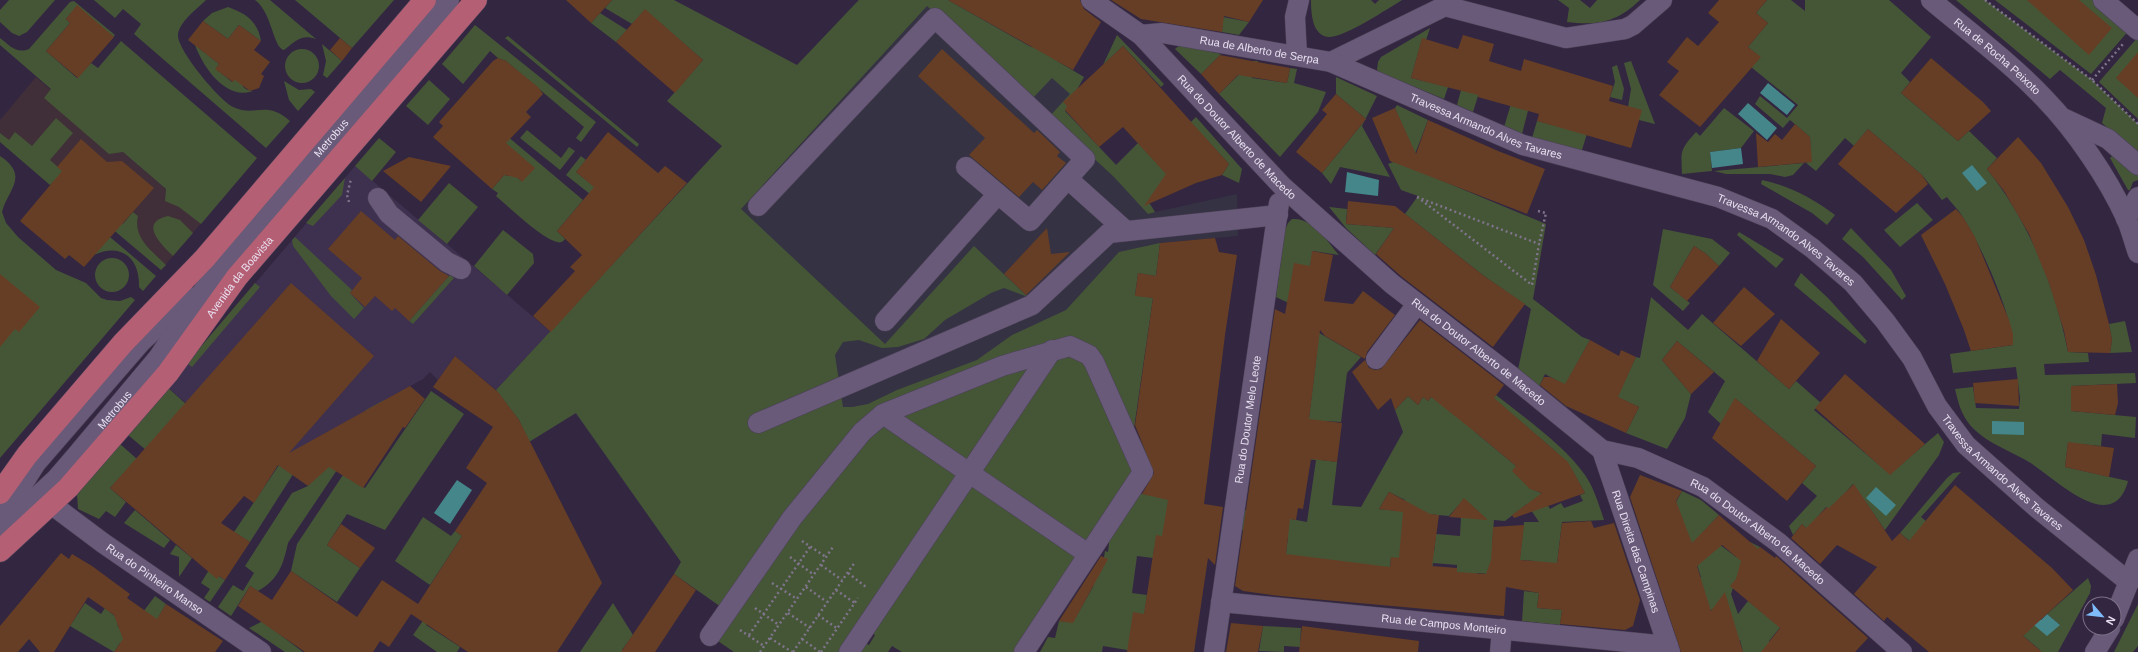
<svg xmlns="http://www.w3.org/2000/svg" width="2138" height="652" font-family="Helvetica,sans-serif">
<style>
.built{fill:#3e304f}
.industrial{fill:#353243}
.education{fill:#402e38}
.green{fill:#455637;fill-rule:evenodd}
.water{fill:#44868a}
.building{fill:#663e25}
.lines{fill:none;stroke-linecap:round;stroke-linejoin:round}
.minor-casing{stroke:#4c4158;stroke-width:21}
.major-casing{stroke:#4c4158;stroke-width:23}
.path{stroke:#7f748b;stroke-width:2.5;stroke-dasharray:2 3;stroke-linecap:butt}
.minor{stroke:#685a78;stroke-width:20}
.major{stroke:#b45f73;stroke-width:22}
.labels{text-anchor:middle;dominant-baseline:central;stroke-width:3.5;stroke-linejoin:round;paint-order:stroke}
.street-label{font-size:11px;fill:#e9e1f2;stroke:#332641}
</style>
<rect width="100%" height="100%" fill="#332641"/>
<path class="built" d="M355 166 551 332 496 390 455 356 438 380 430 372 423 379 285 456 271 475 167 387Z"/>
<path class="industrial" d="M858 0H948L1084 77 1065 111 1142 191 1155 212 1237 194 1238 236 1160 243 1134 428 681 562 575 413 519 420 496 390Z"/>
<path class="education" d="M36 77 203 221 161 270 0 133V120Z"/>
<path class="green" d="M9 0H55L27 32 19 36 12 33 0 22V10Z
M94 0H206C197 9 179 22 178 35 177 50 220 101 233 107 256 118 265 99 290 121L266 148 134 34 141 24 123 9 115 18Z
M255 0H270L316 39C301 34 296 41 284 50 273 48 272 12 255 0Z
M295 0H394L352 48Z
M612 0H674L797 65 859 0H948L1031 47 1066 44 1057 61 1084 77 1065 111 1116 165 1138 143 1153 159 1196 117 1242 169 1239 183 1222 175 1229 164 1206 139 1148 201 1155 212 1148 214 1114 177 1049 117 1070 94 1052 78 1030 101 927 6 741 209 885 344 974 246 1028 297 1004 288 991 293 945 320 924 339 898 347 882 348 859 340 843 342 835 355 843 407H852L868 404 897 390 977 360 1012 335 1066 310 1119 252 1160 243 1156 276 1138 273 1135 295 1153 298 1134 428 1150 460 1156 462 1137 493 1173 499 1162 550 1154 549 1153 558 1137 556 1132 593 1147 595 1139 652 1103 646 1102 652H1040L1048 637 1055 638 1059 621 1073 622 1093 587 1096 569 1102 570 1105 551 1108 552 1109 543 1105 541 1031 652H902L892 646 888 652H854L861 641 869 645 875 635 870 632 844 652H734L715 639 721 607 674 574 681 562 576 413 529 442 519 420 496 390 722 146 667 101 703 60 645 10 632 24 605 8Z
M1311 0H1371L1375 4 1379 0H1402C1387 9 1347 36 1330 37 1312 37 1311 13 1311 0Z
M1558 0H1580L1590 8 1597 0H1640C1617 22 1598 26 1567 22L1569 8Z
M1767 0H1791L1805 11V0H1889L1931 37 1901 73 1910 82 1901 93 1958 141 1969 131 1997 158 1987 169C2029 222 2055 286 2068 352L2088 353 2089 362 2044 364 2045 375 2135 373 2136 383 2071 386V411L2136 417 2135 438 2102 434 2101 446 2068 443 2065 467 2128 481C2113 538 2054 477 2029 462 2009 450 1986 443 1970 425 1961 414 1958 402 1955 389L1973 387 1976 408 2019 409 2020 398 2016 367 1953 373 1950 354 2013 345C2013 317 1980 243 1964 219 1960 211 1952 204 1947 197L1942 200 1922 175 1868 129 1854 146 1845 138 1816 171 1806 163 1811 161 1810 137 1790 120 1783 128 1755 104 1760 96 1787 118 1798 105 1751 67 1760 57 1748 47 1768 23 1756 13Z
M1956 0H1985L2092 80 2138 124V153L2102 123 2106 108 2060 70 2050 79Z
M1995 0H2097L2131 28 2091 74Z
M74 1 115 35 109 42 77 6 66 19 70 23 46 51 77 78 91 63 98 68 121 41 257 158 201 224 179 207 165 201 166 189 123 152 109 154 44 98 51 89 0 45V38C10 46 17 54 29 49L70 2Z
M228 7C245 13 258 21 261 41L239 25 228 39 203 21 212 13Z
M600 13 627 30 616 42 591 23Z
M1223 17 1249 22 1239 35 1222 32Z
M475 25 596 122 581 142 576 138 584 127 506 61 498 58 490 51 463 84 442 64Z
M1430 28 1426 40 1422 39 1411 78 1448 87 1444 99 1381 73 1377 70 1378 62 1381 57Z
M1117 35 1164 84 1161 87 1123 46 1103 65Z
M508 36 639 144 637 147 505 38Z
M2138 37V119L2099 82Z
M322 44 342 61 327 78 323 75 326 61Z
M195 45 219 64 216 69 232 82 240 73C241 82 241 90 253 91 226 101 203 67 195 45Z
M1180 45 1221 54 1201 74 1175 49Z
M285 66a17 17 0 1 1 34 0a17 17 0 1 1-34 0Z
M1253 61H1258L1252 78 1287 83 1290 68 1297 69 1294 83 1326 92 1318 112 1280 157 1219 94Z
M1631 61 1655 124 1639 120 1628 107 1631 89 1624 63Z
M1617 65 1624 89 1622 100 1610 97 1615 82 1612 67Z
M1465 75 1483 80 1473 112 1457 105Z
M1336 77 1377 96 1362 126 1390 177 1340 167 1331 184 1322 173 1366 119 1336 94Z
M429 80 450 99 428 125 406 106Z
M284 81 299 90 311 89 315 92 298 111 289 100Z
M1514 94 1531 99 1522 134 1504 127Z
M462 98 583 200 557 231 565 239C563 242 560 243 557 242 542 239 509 207 496 196L498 193 492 189 504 175 509 176 513 173 522 182 458 101Z
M1397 105 1428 120 1415 154 1433 177 1546 224 1533 299 1582 337 1590 340 1565 385 1545 374 1538 389 1517 374 1531 309 1484 276 1405 214 1418 196 1401 190 1388 164 1414 154 1395 108Z
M1724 108 1754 131 1741 148 1710 152 1712 171 1682 174C1681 150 1680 150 1696 132L1700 136Z
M56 118 73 133 50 160 67 175 60 184 55 180 50 185 0 142V133L9 140 15 132 32 146Z
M1537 121 1568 129 1590 124 1581 153 1532 138Z
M527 130 561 158 569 147 575 151 560 170 520 138Z
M379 138 396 152 372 181 355 166Z
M2113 155 2138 175V180L2133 182 2130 190H2128L2110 158Z
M0 156C30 176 8 189 2 212L6 223 18 237 56 270 86 283 101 298 107 300 120 301 131 297 135 300 0 458Z
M581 156 586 160 576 172 616 204 610 210 566 175Z
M1804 163 1793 175 1785 177 1770 174H1726L1714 171Z
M345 178 342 195 313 226 306 223Z
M1762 180C1790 186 1812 198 1835 215L1827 225 1812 213 1761 184Z
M449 183 478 207 447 244 418 220Z
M96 200 123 224 133 212 138 216C133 238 151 250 166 265L161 270 97 216Z
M1917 203 1933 220 1900 247 1884 230Z
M1329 207 1347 209 1346 224 1394 228 1375 255 1346 228Z
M168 216 180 220 193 233 173 256C161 244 138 223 168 216Z
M1292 219C1313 217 1327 241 1339 255L1313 251 1310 266 1295 306 1276 297 1285 230 1288 223Z
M1851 228 1891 270 1906 296 1902 300 1863 257 1842 239Z
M1663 229 1712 239 1730 253 1719 266 1705 253 1694 246 1670 287 1690 303 1683 311 1653 285Z
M503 230 533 254 534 263 507 295 474 266Z
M1739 232 1784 259 1776 268 1737 235Z
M110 237 156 276 143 291 139 287C140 258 121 242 94 255Z
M295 237 352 290 350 293 364 308 354 319 331 296 293 246 292 240Z
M95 275a17 17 0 1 1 34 0a17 17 0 1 1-34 0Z
M1801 273 1828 298 1867 341 1865 344 1794 285Z
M450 275 454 278 413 324 409 321Z
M255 283 260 287 192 367 187 363Z
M1651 297 1688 330 1702 314 1789 389 1796 381 1821 403 1814 410 1890 474 1938 433 1944 442 1939 455 1885 530 1853 484 1830 510 1826 507 1807 529 1802 524 1793 535 1789 526 1817 496 1802 483 1816 466 1736 399 1721 424 1708 412 1725 381 1677 341 1662 360 1691 394 1685 418 1667 449 1626 433 1639 407 1617 397 1636 357 1640 358Z
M2125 321 2132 352 2110 353 2112 340 2109 324Z
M1307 326 1361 357 1347 373 1341 422 1325 421 1321 460 1337 462 1332 505 1361 507 1403 432 1395 410 1408 396 1418 405 1423 397 1428 401 1445 379 1475 432 1516 466 1529 488 1541 493 1550 509 1561 503 1564 508 1583 501 1580 495 1585 493 1572 470 1554 450 1493 398 1496 395C1525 418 1564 445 1585 475 1594 488 1599 505 1604 520L1562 522 1555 580 1533 578 1535 561 1521 560 1519 577 1478 573 1456 584 1457 565 1433 563 1431 583 1416 551 1434 552 1436 534 1460 536 1461 517 1474 518 1479 512 1464 499 1449 516 1404 512 1407 559 1391 558 1388 580 1370 583 1279 552 1286 553 1288 537 1240 530 1243 510 1307 522 1316 460 1304 459 1317 352ZM1389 492 1405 500 1399 511 1379 509ZM1527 504 1539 522H1524L1520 557 1505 555 1492 546 1494 520 1505 521Z
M167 387 186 404 146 450 128 435Z
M431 391 464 414 385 530 347 514 327 545 360 568 337 602 291 571 297 544 343 475 365 488Z
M384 400 288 543C283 565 279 579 258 591L250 586 231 616 218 607 233 585 243 591 254 573 245 566 292 493 308 486 366 410Z
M120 444 137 459 110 488 126 502 115 517 106 511 99 519 78 509 77 494Z
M285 456 299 465 250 542 234 532Z
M1961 472 1921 517 1945 537 2023 616 2060 625 2047 614 2088 578 2091 586 2090 593 2058 652H2039L2040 650 1900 533 1947 478 1953 473Z
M1682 491 1701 500 1719 515 1703 532 1736 557 1750 542 1760 547 1736 579 1731 594 1738 614 1748 601 1765 615 1770 610 1782 625 1769 641 1772 648 1764 652H1743L1740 640 1731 643 1715 609 1707 611 1697 578 1701 577 1676 502Z
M135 510 170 540 164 548 124 523Z
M423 517 451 536 455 531 462 536 430 585 395 561Z
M176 545 192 558 179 577V557L170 554Z
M209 570 225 580 210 602 204 598 210 589 201 583Z
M1524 591 1539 593 1537 608 1562 610 1560 625 1522 621Z
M155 596 166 604 147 637 120 643 114 652 70 626 85 603 101 614 105 608 117 618 118 627 122 629 131 628Z
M438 599 442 601 426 625 460 647 457 652H437L413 635Z
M613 603 633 635 622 650 625 652H580Z
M2138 604V646L2133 652H2114Z
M273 616 271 628 303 652H285L249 628Z
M1263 626 1301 628 1300 647 1284 646V652L1259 651Z"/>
<path class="water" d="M1768 83 1795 105 1787 115 1760 93Z
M1748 103 1777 128 1767 140 1738 114Z
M1741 148 1743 164 1712 168 1710 152Z
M1972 165 1987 183 1977 191 1962 173Z
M1347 172 1379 180 1378 196 1345 192Z
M1992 421 2024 422V435L1992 434Z
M457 480 472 490 450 524 434 513Z
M1876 487 1896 505 1886 516 1866 498Z
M2029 609 2041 620 2047 614 2060 625 2047 636 2023 616Z"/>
<path class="building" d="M566 0H612L591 23Z
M948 0H1080L1084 9 1101 22 1073 70Z
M1111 0H1263L1249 22 1224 16 1222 32 1141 19Z
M1719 0H1767L1756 13 1768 23 1748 47 1761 57 1700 127 1659 95 1679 71 1667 62 1687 37 1698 46 1719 22 1708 13Z
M2027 0H2079L2112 28 2089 55Z
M77 5 114 37 78 78 46 51 70 23 66 19Z
M645 9 703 60 675 93 616 42Z
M203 21 228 39 239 25 261 41 254 50 270 62 261 74 264 76 259 88 250 91 235 80 233 82 215 69 219 64 188 40Z
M1463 35 1494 44 1489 61 1521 71 1524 59 1613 86 1609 101 1642 110 1631 148 1537 121 1539 114 1478 97V95L1411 78 1422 38 1458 49Z
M340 38 352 48 342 61 330 50Z
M1123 46 1229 164 1222 175 1196 183 1144 206 1166 174 1123 127 1099 147 1065 110 1067 106 1063 102Z
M942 49 1034 133 1037 130 1060 152 1057 156 1066 163 1042 190 1033 182 1019 197 969 155 985 138 918 76Z
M2138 52V98L2116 78Z
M1220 55 1290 68 1287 83 1238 75 1219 94 1201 74Z
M498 58 506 61 538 87 543 94 526 112 531 117 506 143 535 168 522 182 518 178 504 175 492 189 433 137 443 126 439 122 493 61Z
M1931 58 1983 102 1991 111 1958 141 1901 93Z
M1336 94 1366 119 1322 173 1296 152 1327 114 1322 110Z
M1395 108 1416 154 1428 120 1498 151 1545 169 1527 214 1390 161 1372 118Z
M1795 124 1810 137 1812 162 1758 167 1756 133 1768 142 1775 134 1782 140Z
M1868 129 1922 175 1928 184 1896 213 1838 164Z
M608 132 658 173 665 166 687 183 551 332 533 316 575 271 570 267 582 255 557 231 594 187 576 172Z
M2018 137 2041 163 2068 207 2084 240 2096 275 2109 324 2112 340 2110 353 2068 352 2064 331 2049 283 2029 234 2004 191 1987 169Z
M81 139 107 162 122 161 154 188 84 267 69 255 65 259 20 221 62 171 57 167Z
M409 157 451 166 421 202 383 171Z
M1348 201 1395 206 1484 276 1525 304 1493 347 1402 277 1376 254 1394 228 1346 224Z
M1956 209 1963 217 1975 237 2009 320 2013 334V345L1971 351 1964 330 1945 284 1921 235Z
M361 211 395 240 398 236 440 271 449 276 409 321 395 308 392 311 375 296 365 307 350 293 362 278 328 249Z
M1047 228 1051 254 1070 252 1026 295 1004 274Z
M1215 238 1219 252 1237 255 1225 335 1204 504 1223 507 1215 565 1208 558 1194 652H1127L1133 612 1144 614 1156 535 1162 536 1168 500 1142 494 1154 473 1135 425 1153 298 1135 296 1138 273 1156 276 1160 243Z
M1694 246 1705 253 1719 266 1687 301 1670 287Z
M1312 251 1333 255 1324 301 1353 304 1363 291 1395 315 1367 352 1365 359 1325 336 1320 330 1309 419 1342 423 1337 462 1311 459 1303 509 1298 508 1296 520 1290 519 1286 554 1390 567 1391 557 1399 558 1403 512 1379 509 1389 492 1430 514 1439 515 1432 566 1457 568V572L1486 574 1491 560 1493 527 1524 525 1520 560 1557 563 1562 523 1591 521 1594 528 1614 523 1640 600 1633 626 1625 630 1560 624 1562 610 1537 608 1539 593 1506 587 1504 616 1280 596 1243 591 1235 586 1275 309 1285 314 1294 263 1310 266Z
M0 274 40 307 19 332 15 329 0 347Z
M291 283 374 356 289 453 410 386 425 399 405 428 403 427 363 488 329 467 308 486 278 465 254 503 244 496 221 523 250 542 225 580 219 576 217 579 110 488Z
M1744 287 1775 314 1741 346 1713 323Z
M1781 319 1820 353 1789 389 1757 361Z
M1420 320 1504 385 1494 398 1568 462 1585 493 1514 518 1512 515 1542 493 1530 489 1512 471 1516 466 1475 432 1431 397 1428 401 1423 397 1418 405 1408 396 1395 410 1391 398 1378 410 1352 372 1365 360 1369 368 1375 370 1381 369Z
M1590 340 1619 356 1621 350 1636 357 1618 397 1639 407 1626 433 1566 406 1540 385 1544 377H1550L1565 384Z
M1677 341 1714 372 1691 394 1662 360Z
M455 356 498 392 519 420 602 583 557 652H468L411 614 389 647 380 641 373 652H305L238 606 250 586 272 600 291 571 357 617 382 580 418 604 462 536 455 531 487 483 466 468 493 427 433 387Z
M1845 374 1925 444 1890 475 1815 408Z
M2018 379 2019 406 1975 403 1973 383Z
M2117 384 2118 403 2115 415 2071 411V386Z
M1735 398 1816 466 1787 501 1712 438Z
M2068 442 2114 448 2109 477 2065 467Z
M1640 475 1682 491 1676 501 1692 543 1719 515 1758 549 1760 547 1775 558 1776 556 1868 638 1855 652H1761L1780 628 1730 586 1736 579 1741 561 1722 545 1697 566 1711 611 1725 592 1743 652H1681L1630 497Z
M1854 484 1892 541 1900 533 1909 541 1955 485 2052 568 2073 590 2023 636 2042 652H1929L1887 617 1884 621 1854 594 1877 567 1837 545 1820 564 1791 538 1802 524 1806 528 1827 507 1829 508Z
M1464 498 1488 520 1449 517Z
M341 524 375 548 360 568 327 545Z
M61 553 69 559 72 554 92 566 130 594 127 598 157 619 166 604 223 641 215 652H114L123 639 114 615 88 597 54 652H40L29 639 18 652H0V626Z
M1101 556 1108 559 1073 623 1059 621Z
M674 574 696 590 655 652H621Z
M1231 623 1263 626 1258 652H1226Z
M1302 626 1419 641 1418 652H1299Z"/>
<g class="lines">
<defs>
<g id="minor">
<path id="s1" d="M1091 0 1141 35 1282 186 1392 284 1510 375 1602 450 1638 458 1703 487 1779 543 1902 652"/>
<path id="s2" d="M1931 0C1969 32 2010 62 2044 98 2075 130 2108 178 2126 218 2131 229 2134 242 2138 253"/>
<path d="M2103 0 2138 30"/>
<path id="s3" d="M1141 35 1162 33 1331 62 1445 6 1566 38 1625 29 1633 25 1662 0"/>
<path d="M1297 55 1295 17 1299 0"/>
<path id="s4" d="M1331 62 1523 145 1718 197 1772 219 1812 248 1853 283 1885 321 1912 358 1937 406 1966 445 2037 508 2129 582"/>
<path d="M2063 118 2108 139 2138 165"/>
<path d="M1068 179 1126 231"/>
<path d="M378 198 389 214 447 262 461 269"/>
<path d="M758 206 935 18 1085 159 1030 221 966 167"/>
<path d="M2126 219 2138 197"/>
<path d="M885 321 998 194"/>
<path d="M1376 359 1417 304"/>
<path d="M883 414 1088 554"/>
<path d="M758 423 1032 305 1109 233 1278 215"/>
<path id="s5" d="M1602 450 1670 652"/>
<path id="s6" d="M51 504 103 543 261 652"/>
<path d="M0 520 36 463 141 342 190 297"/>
<path id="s7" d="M0 531 56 479 75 457 158 358 213 276 449 0"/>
<path id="s8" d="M1221 602 1668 646"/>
<path d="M2114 619 2138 559"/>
<path d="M710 636 792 518 862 432 883 414 1002 366 1070 346 1089 355 1094 362 1143 472 1024 652"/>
<path d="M849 652 1052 350"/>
<path id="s9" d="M1214 652 1279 203"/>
<path d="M1500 652 1502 629"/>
<path d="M2095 652 2110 628"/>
</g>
<g id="major">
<path d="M0 493 27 455 123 343 205 258 425 0"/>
<path id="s10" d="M0 551 68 488 168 373 237 277 476 0"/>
</g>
</defs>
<use href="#minor" class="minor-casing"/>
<use href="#major" class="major-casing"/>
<path class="path" d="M1985 0 2092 80 2138 124
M2092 80 2123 44
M1417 197 1539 244 1532 285 1420 199
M349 202 347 195 351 179
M1538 211 1546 213 1539 244
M802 541 826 557
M790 557 814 575
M821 565 842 580
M848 573 866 587
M772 583 797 599
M806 587 827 602
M836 590 855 603
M755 608 779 625
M788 613 810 628
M818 615 838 629
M740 630 764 646
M749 635 810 547
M770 638 792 652
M802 639 820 652
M760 652 833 547
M793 652 855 562
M821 652 858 598"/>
<use href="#minor" class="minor"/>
<use href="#major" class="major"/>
</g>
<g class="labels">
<g class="street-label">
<text stroke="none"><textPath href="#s3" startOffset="120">Rua de Alberto de Serpa</textPath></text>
<text stroke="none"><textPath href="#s2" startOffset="87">Rua de Rocha Peixoto</textPath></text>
<text stroke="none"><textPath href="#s4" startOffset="168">Travessa Armando Alves Tavares</textPath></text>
<text stroke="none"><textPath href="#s1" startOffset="201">Rua do Doutor Alberto de Macedo</textPath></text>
<text stroke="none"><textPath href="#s7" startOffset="515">Metrobus</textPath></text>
<text stroke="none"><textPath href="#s4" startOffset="492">Travessa Armando Alves Tavares</textPath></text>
<text stroke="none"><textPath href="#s10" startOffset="365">Avenida da Boavista</textPath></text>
<text stroke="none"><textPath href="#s1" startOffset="525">Rua do Doutor Alberto de Macedo</textPath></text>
<text stroke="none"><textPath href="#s7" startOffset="167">Metrobus</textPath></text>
<text stroke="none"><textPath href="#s9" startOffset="235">Rua do Doutor Melo Leote</textPath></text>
<text stroke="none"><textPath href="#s4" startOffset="816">Travessa Armando Alves Tavares</textPath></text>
<text stroke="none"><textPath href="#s1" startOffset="861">Rua do Doutor Alberto de Macedo</textPath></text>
<text stroke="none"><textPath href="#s5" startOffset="107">Rua Direita das Campinas</textPath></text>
<text stroke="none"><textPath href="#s6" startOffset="128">Rua do Pinheiro Manso</textPath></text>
<text stroke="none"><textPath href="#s8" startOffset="224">Rua de Campos Monteiro</textPath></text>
</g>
</g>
<g transform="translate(2102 616) rotate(118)"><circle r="19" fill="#332641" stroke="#7c7188"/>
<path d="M0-3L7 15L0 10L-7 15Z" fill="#7fbdfa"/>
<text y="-6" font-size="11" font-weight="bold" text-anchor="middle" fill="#e9e1f2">N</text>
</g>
</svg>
